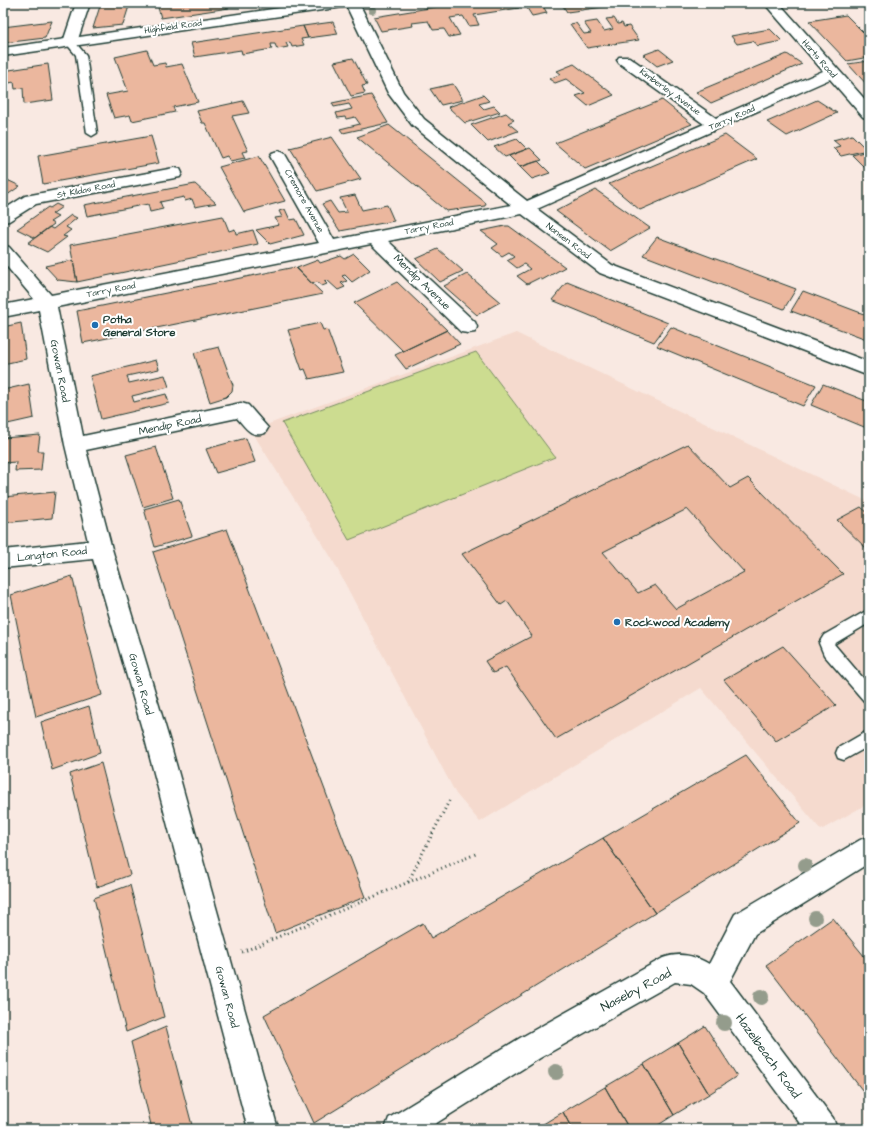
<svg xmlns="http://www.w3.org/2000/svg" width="872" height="1132" font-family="'Architects Daughter',sans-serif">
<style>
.built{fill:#f5dace}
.green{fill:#ccdc90;stroke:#768c62}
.building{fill:#ebb79e;stroke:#1f3d34;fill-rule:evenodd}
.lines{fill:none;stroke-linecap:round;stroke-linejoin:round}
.lane-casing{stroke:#1f3d34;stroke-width:3}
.street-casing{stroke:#1f3d34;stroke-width:3}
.secondary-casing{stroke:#1f3d34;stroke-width:3}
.path{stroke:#1f3d34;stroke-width:3;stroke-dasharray:1 3.5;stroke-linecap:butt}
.lane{fill:#fff;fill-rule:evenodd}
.street{fill:#fff;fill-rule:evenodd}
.secondary{fill:#fff;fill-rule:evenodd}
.tree{fill:#949c8c}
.poi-dot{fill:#1f6fb2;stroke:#fff;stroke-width:1.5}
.labels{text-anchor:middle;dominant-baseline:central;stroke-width:4;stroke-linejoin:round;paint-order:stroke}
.far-street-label{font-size:9px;fill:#1f3d34;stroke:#fff}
.street-label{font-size:11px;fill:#1f3d34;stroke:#fff}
.poi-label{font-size:11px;font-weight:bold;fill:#1f3d34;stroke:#fff;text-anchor:start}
.near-street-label{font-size:13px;fill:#1f3d34;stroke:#fff}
</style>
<rect width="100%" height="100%" fill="#f9e9e2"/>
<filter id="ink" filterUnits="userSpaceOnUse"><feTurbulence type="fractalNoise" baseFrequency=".025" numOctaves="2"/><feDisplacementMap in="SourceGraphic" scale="8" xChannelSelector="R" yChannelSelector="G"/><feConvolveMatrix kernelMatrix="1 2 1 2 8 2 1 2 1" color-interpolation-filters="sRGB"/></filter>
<g filter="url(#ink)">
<path class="built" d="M516 333 869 502V803L821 830 701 688 480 822 456 794 331 557 252 432 258 428Z"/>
<path class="green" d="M476 352 555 457 349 540 282 423Z"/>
<path class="building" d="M101 3H130L123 25 93 28Z
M162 3H228L229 8 161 18 157 4Z
M460 3H515L519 8 474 15 479 25 469 26 463 16 450 18 460 35 449 37 444 29 433 30 428 21 412 23 413 26 381 31 374 17Z
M519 3H551L552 4 543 6 547 13 532 16 527 8H522Z
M561 3H633L567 12Z
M846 15 869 38V57L847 61 809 21Z
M614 18 618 24 622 23 624 27 629 26 639 40 587 48 570 24 576 23 584 34 591 33 584 23 597 21 604 31 613 29 606 19Z
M52 21 45 38 3 43V27Z
M333 22 338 34 308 38 303 26Z
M303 26 308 38 301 39 304 45 292 47 290 42 286 43 288 47 277 49 275 44H271L272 49 242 54 241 50 195 57 191 43Z
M770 29 782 41 757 46 753 41 737 44 731 36Z
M659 49 673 60 657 66 643 55Z
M147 50 153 65 165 63 166 67 182 64 198 102 173 107 175 112 132 121 130 115 114 118 106 95 128 91 115 57Z
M787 54 802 64 711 103 696 92Z
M353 58 367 85 362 86 365 93 351 96 334 62Z
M869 61V87L848 64Z
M48 64 53 100 24 104 23 88 15 89 14 82 4 84 5 98 3 99V71Z
M574 64 614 95 588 106 576 96 585 93 566 79 555 83 549 79 561 74 557 71Z
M453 84 463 100 441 105 430 89Z
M371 95 388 123 343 133 340 129 360 124 355 117 346 119 345 117 338 118 336 113 352 109 349 104 334 107 332 103Z
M483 95 489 101 479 104 484 109 494 106 500 112 465 123 448 107Z
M662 100 692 124 585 169 555 143Z
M817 100 837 113 787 136 767 122Z
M243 101 249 113 232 116 248 151 242 152 245 158 230 161 227 156 221 158 205 123H202L197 111Z
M506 113 514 120 508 123 518 131 488 142 471 125Z
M389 125 486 203 485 206 446 211 357 137Z
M725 135 757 159 640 210 609 184Z
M852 135 867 150 841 156 833 148 840 146 833 140Z
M151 136 159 163 43 184 38 156Z
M332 137 361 179 317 191 290 148Z
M517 139 527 149 505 157 494 147Z
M530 148 542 160 520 167 509 156Z
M868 151 869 152V172L852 155Z
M259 156 285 201 244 212 219 167Z
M538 161 550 173 532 179 520 167Z
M3 178 20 186 3 198Z
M195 184 216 203 195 207 192 199 185 201 184 197 160 202 163 209 150 212 148 204 87 216 84 205Z
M596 190 650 228 610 251 556 211Z
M355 195 362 210 387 205 394 221 340 231 322 204 330 201 338 213 347 212 340 198Z
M56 204 62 207 52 214 58 217 50 222 54 224 35 238 17 229 48 207 50 208Z
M285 209 290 220 296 219 304 235 270 244 256 230 279 225 275 218 282 217 279 211Z
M71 215 77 218 66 227 71 230 63 236 67 237 47 252 28 243 49 227 53 229Z
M223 216 229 231 235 229 236 234 253 230 258 244 77 282 70 245Z
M505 226H509L565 267 542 280 539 278 527 284 517 276 530 269 524 264 517 268 507 260 514 256 509 252 502 256 492 248 498 244 481 231Z
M657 237 796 289 784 309 643 255Z
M438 249 463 271 440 282 416 259Z
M354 254 370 270 352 282 345 275 342 276 347 281 341 283 345 287 338 290 327 280 324 281 327 284 322 286 317 282 312 284 297 268 318 260 320 263 341 256 345 259Z
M73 260 77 282 58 280 45 266Z
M295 267 323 294 83 343 77 311Z
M467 274 500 302 477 315 444 286Z
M397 282 447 330 403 351 354 303Z
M567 282 668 323 654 342 552 300Z
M803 291 869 316V340L791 311Z
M21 323 26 359 3 364V327Z
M320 323 323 330 327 329 343 372 309 379 305 369 302 370 288 330Z
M671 327 816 385 803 406 657 346Z
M447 330 460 344 406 369 395 355Z
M219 347 233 385 232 391 226 397 210 402 194 353Z
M156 360 159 369 127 376 129 383 165 375 169 387 132 396 134 402 166 394 169 403 101 419 90 376Z
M29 384 34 418 3 425V390Z
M823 384 869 402V429L811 405Z
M40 435 38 451H43L41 470 15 471 16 462 3 463V438Z
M246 438 255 462 216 473 206 449Z
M688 444 730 488 748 478 843 574 556 739 506 667 493 673 485 661 532 636 507 601 501 605 462 554ZM687 509 744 572 676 609 655 585 638 593 603 552Z
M156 447 173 498 143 507 126 455Z
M55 492 52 518 3 523V497Z
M179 499 192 536 155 547 144 509Z
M861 507 869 514V551L837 520Z
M227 529 365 897 275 933 153 552Z
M72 576 102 695 36 717 11 595Z
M783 646 836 705 776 741 724 680Z
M89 706 100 753 52 770 41 722Z
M746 755 800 823 655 913 603 838Z
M101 763 130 875 97 887 70 774Z
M603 838 655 913 314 1123 264 1015 423 923 431 938Z
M130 885 164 1017 126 1032 94 898Z
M833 918 869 962V1099L766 965Z
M705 1026 737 1076 709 1094 678 1043Z
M166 1027 193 1129H152L131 1042Z
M678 1043 709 1094 674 1115 644 1064Z
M644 1064 674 1115 652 1129H629L605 1087Z
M605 1087 629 1129H572L563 1112Z
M563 1112 572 1129H535Z"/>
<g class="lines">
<defs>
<path id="lane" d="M70 39 73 40 86 55 97 133 92 136 87 133 76 55 65 42Z
M866 611 869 612V623L834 644 869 685V703L864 701 824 655 819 643 824 635Z
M869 730V746L844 760 838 758 836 753 838 748Z"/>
<path id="street" d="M76 3H90L77 42 75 45H65L63 42Z
M345 3H359L403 92 424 119 527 201 704 124 619 63 617 60 619 57H629L716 118 823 71 764 3H779L869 104V119L863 117 830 79 537 209 612 265 869 362V376L600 273 522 214 388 241 475 322 477 327 475 332 468 333 461 332 371 244 57 307 83 436 241 403 248 405 268 428 265 433C251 438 246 428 237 418L86 450 112 549 169 739 278 1129H248L145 739 93 559 3 568V550L88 541 65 445 39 310 3 317V305L34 299 3 262V245L9 247 51 295 319 243 270 156 272 153 278 151 284 153 286 156 334 240 511 205 412 125 388 93Z
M174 168 180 169 182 173 180 177 36 204 9 221 3 222V210L25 196 31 195Z
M869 836V863L755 934 730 981 833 1118 837 1129H804L704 993 691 984 675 982 540 1058 427 1129H385L389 1118 520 1038 663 958C678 952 695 955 709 964L735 914 860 840Z"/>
<path id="secondary" d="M314 3H350L348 6 343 7 3 56V48Z"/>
</defs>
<use href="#lane" class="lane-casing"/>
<use href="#street" class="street-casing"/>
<use href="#secondary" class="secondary-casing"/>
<path class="path" d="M408 882 450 799
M242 952 478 853"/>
<use href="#lane" class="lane"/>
<use href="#street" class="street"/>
<use href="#secondary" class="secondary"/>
</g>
<g class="tree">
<circle cx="372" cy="10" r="4"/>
<circle cx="805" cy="865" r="7"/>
<circle cx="815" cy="918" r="7"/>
<circle cx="761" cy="997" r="8"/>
<circle cx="724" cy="1023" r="8"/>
<circle cx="556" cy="1072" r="8"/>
</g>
</g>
<g class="poi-dot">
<circle cx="95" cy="325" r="4"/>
<circle cx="617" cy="622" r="4"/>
</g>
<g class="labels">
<g class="far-street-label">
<text transform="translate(173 27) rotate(-8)">Highfield Road</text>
<text transform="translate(819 59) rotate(49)">Harts Road</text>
<text transform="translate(670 92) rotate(36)">Kimberley Avenue</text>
<text transform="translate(732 118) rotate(-24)">Tarry Road</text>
<text transform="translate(86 190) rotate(-11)">St Kildas Road</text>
<text transform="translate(304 201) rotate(61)">Cremore Avenue</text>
<text transform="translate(429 227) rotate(-11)">Tarry Road</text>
<text transform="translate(568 241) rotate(37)">Nansen Road</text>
<text transform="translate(111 290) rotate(-11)">Tarry Road</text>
</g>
<g class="street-label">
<text transform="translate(422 282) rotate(44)">Mendip Avenue</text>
<text transform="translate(60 371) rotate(79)">Gowan Road</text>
<text transform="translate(170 425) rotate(-12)">Mendip Road</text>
<text transform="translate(52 554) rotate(-6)">Langton Road</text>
<text transform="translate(141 684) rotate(74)">Gowan Road</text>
<text transform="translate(227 997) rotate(75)">Gowan Road</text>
</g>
<g class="poi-label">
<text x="103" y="319">Potha<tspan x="103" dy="13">General Store</tspan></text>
<text x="625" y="622">Rockwood Academy</text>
</g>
<g class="near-street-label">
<text transform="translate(636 990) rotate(-28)">Naseby Road</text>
<text transform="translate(768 1056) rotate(54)">Hazelbeach Road</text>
</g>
</g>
<rect width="872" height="1132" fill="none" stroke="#fff" stroke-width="16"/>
<rect x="8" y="8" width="856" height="1116" fill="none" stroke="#1f3d34" stroke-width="1.5" filter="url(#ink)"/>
</svg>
